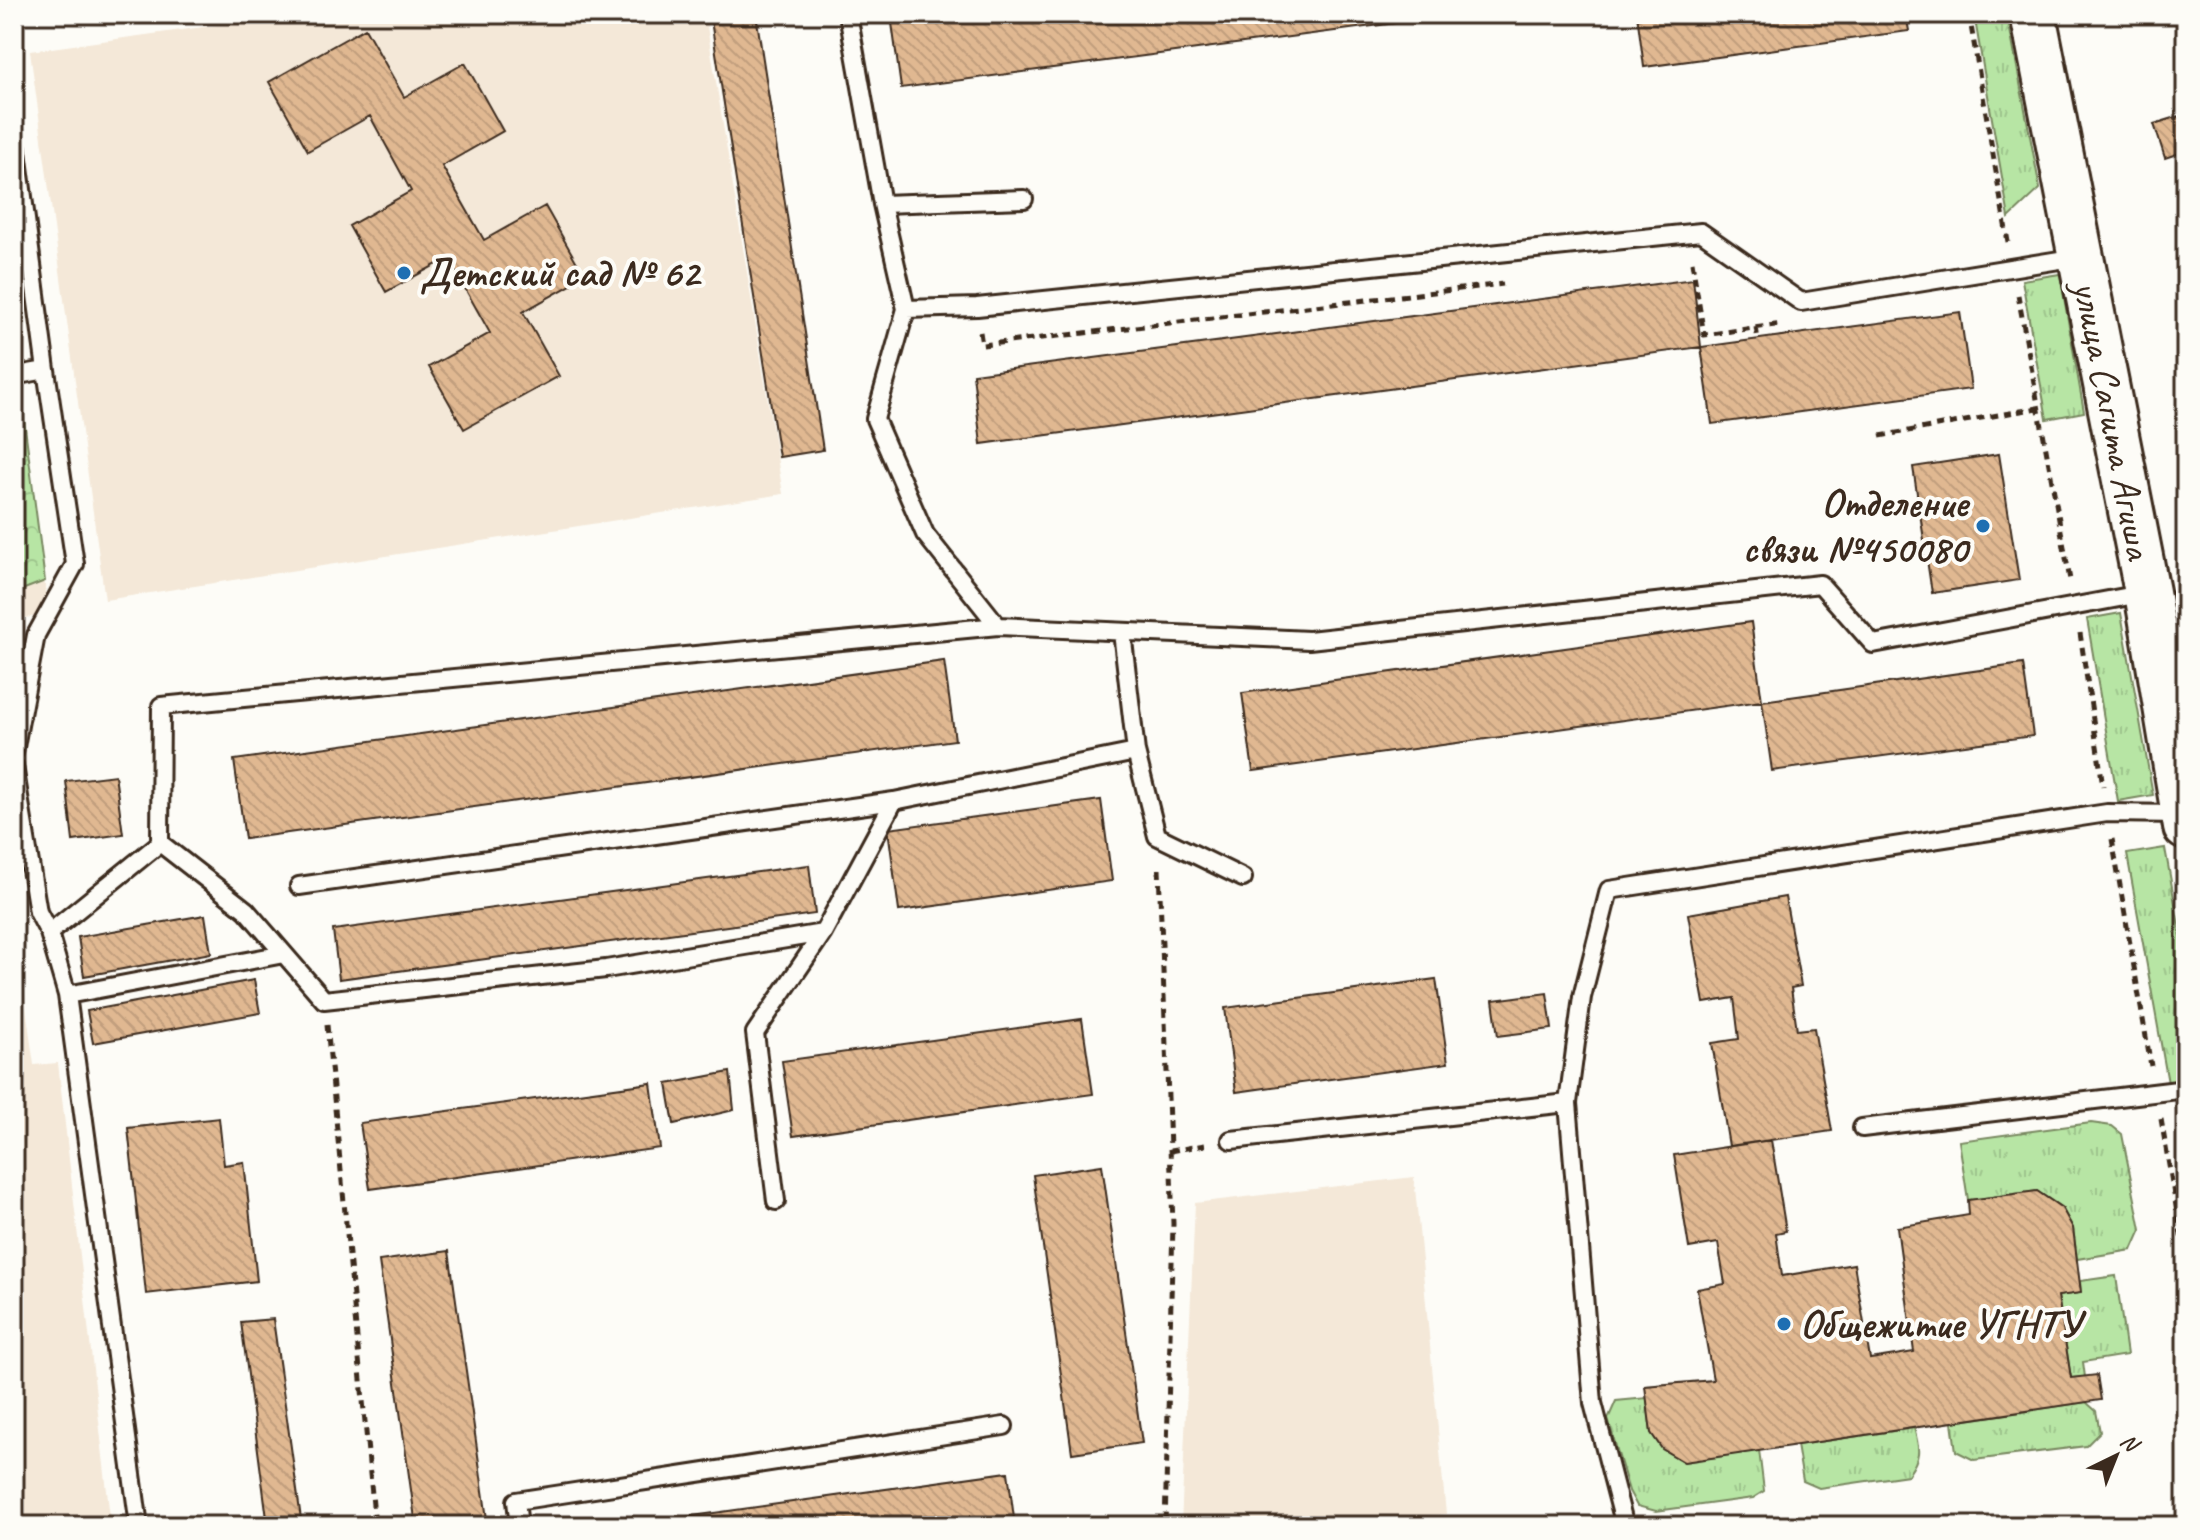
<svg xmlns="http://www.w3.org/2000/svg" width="2200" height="1540" font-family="Caveat,sans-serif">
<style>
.built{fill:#f4e8d8}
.grass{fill:url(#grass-tufts);stroke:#798861;stroke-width:2}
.forest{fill:url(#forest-crowns);stroke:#798861;stroke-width:2}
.building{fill:url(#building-back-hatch);stroke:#3b2a1e;stroke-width:2}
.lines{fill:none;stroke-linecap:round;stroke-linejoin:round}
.lane-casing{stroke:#3b2a1e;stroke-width:22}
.secondary-casing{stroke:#3b2a1e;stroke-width:50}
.path{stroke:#3b2a1e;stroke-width:5;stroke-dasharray:8 6;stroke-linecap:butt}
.lane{stroke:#fdfcf7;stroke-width:16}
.secondary{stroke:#fdfcf7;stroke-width:44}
.poi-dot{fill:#1f6fb2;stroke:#fdfcf7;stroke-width:3}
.labels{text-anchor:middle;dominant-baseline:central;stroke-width:8;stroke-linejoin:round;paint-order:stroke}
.poi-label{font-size:40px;font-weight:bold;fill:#3b2a1e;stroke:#fdfcf7;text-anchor:start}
.street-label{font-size:40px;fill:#3b2a1e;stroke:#fdfcf7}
</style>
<defs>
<pattern id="grass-tufts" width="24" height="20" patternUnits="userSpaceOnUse" patternTransform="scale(2)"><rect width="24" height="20" fill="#b7e5a4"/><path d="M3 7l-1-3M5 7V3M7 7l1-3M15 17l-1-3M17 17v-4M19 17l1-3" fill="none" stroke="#9ec58d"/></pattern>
<pattern id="forest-crowns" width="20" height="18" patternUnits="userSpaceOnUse" patternTransform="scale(2)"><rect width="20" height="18" fill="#b7e5a4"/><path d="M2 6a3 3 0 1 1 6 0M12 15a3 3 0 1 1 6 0" fill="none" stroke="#9ec58d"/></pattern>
<pattern id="building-back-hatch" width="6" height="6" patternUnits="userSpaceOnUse" patternTransform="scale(2)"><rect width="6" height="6" fill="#e0b891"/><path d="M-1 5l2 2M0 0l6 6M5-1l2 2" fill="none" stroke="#c19e7d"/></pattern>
</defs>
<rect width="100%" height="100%" fill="#fdfcf7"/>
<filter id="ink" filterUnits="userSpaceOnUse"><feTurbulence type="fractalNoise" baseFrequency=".0125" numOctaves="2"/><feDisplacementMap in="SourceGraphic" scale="16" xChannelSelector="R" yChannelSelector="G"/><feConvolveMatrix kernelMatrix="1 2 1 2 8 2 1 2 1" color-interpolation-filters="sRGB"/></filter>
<g filter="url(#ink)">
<path class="built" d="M298 14H705L783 494 105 600 30 51Z
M14 342 49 615 14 619Z
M21 972 34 1065 58 1063 111 1526H14V973Z
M1414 1177 1446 1514 1348 1526H1181L1195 1203Z"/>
<path class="grass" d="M1974 14H2007L2040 189 2009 218Z
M2060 274 2084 412 2047 419 2022 280Z
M2121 613 2153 795 2118 801 2087 619Z
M2165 848 2186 965V1080L2168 1083 2127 854Z
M2091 1123 2112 1126 2122 1134 2141 1230 2132 1250 2077 1259 2073 1228 2062 1208 2037 1191 1968 1200 1959 1141Z
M2116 1276 2127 1355 2083 1362 2085 1377 2071 1378 2058 1296 2081 1293 2080 1281Z
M1647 1398 1651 1433 1663 1449 1684 1462 1759 1450 1764 1491 1753 1498 1656 1511 1637 1506 1629 1491 1608 1419 1616 1401Z
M2086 1402 2096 1411 2100 1432 2086 1446 1974 1460 1956 1451 1952 1422Z
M1914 1428C1920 1449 1921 1457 1908 1475L1819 1488 1803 1481 1797 1445Z"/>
<path class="forest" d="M14 343 45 581 14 593Z"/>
<path class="building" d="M710 14H756L823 450 779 457Z
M909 14H1464L901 88 891 16Z
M1637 14H1906L1909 31 1644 67Z
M365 28 404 97 465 63 503 131 442 166 484 240 545 206 585 277 523 312 559 376 464 429 429 367 490 333 448 258 386 292 349 226 411 191 370 116 308 151 269 82Z
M2186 114V151L2165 158 2154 124Z
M1693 279 1701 347 981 444 973 374Z
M1960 312 1971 389 1712 424 1701 347Z
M1999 454 2019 580 1932 593 1913 467Z
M1751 622 1762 701 1253 771 1242 693Z
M944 661 955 740 245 839 234 760Z
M2023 664 2033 736 1772 771 1762 701Z
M115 775 123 834 73 841 66 781Z
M1101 800 1112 881 899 911 888 829Z
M809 865 815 914 339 979 333 930Z
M1785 897 1801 986 1791 988 1797 1030 1814 1028 1832 1131 1729 1146 1712 1043 1739 1039 1734 998 1704 1003 1688 914Z
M205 915 211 953 84 976 78 937Z
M1436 979 1448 1063 1236 1092 1225 1008Z
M254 980 260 1013 93 1043 87 1011Z
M1547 993 1552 1029 1498 1036 1493 1000Z
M1082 1019 1093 1094 793 1136 782 1061Z
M730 1072 734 1110 674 1124 667 1084Z
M651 1083 660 1148 370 1189 360 1123Z
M219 1118 224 1165 244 1162 257 1281 146 1294 128 1128Z
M1771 1140 1786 1231 1776 1233 1782 1276 1854 1264 1870 1359 1914 1352 1897 1227 1969 1215 1968 1200 2037 1191 2062 1208 2073 1228 2081 1293 2058 1296 2071 1378 2097 1375 2101 1400 1684 1462 1662 1449 1651 1433 1645 1386 1713 1380 1697 1289 1725 1284 1718 1243 1689 1248 1674 1155Z
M1102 1165 1142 1443 1072 1453 1033 1175Z
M449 1251 488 1526H416L379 1261Z
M273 1319 302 1526H268L241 1322Z
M1008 1472 1015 1526H621Z"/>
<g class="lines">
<defs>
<path id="lane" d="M848 14 882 204 906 309 977 307 1701 232 1801 302 2078 257
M14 129 46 370 75 564 36 635 14 752
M882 204 1024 199
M906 309 875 419 925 534 998 626
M18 375 46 370
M1136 752 1157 836 1243 878
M14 766 38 912 49 933
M160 843 246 910 324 1000 606 969 823 933 894 801 1136 752 1122 632
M299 886 894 801
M67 995 284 954
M1862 1128 2186 1089
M1231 1140 1568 1103
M776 1201 755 1033 823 933
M139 1526 67 995 49 933 160 843 161 706 998 626 1309 640 1820 584 1873 644 2146 593
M519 1526 516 1501 1004 1426
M1625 1526 1593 1403 1568 1103 1582 997 1609 890 2107 813 2180 814"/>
<path id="secondary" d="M2033 14 2147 592 2186 827"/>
</defs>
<use href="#lane" class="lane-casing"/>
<use href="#secondary" class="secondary-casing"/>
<path class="path" d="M1969 14 2008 242
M1692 262 1704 335 1782 324
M2018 295 2070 580
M1756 327 1758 340
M980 332 982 345 1503 284
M1880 436 2038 408
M2080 633 2103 786
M2112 839 2151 1066
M1159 869 1173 1224 1165 1526
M327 1025 375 1526
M2161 1119 2186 1264
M1170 1151 1205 1145"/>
<use href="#lane" class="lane"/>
<use href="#secondary" class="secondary"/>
</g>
</g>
<g class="poi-dot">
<circle cx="404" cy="273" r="8"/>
<circle cx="1983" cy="526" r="8"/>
<circle cx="1784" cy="1324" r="8"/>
</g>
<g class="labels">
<g class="poi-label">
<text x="420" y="273">Детский сад № 62</text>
<text x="1967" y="503" text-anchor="end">Отделение<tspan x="1967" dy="46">связи №450080</tspan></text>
<text x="1800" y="1324">Общежитие УГНТУ</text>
</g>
<g class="street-label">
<text transform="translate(2113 420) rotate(79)">улица Сагита Агиша</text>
</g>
</g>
<rect width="2200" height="1540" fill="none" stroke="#fdfcf7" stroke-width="48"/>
<rect x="24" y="24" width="2152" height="1492" fill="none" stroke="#3b2a1e" stroke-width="3" filter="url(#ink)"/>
<g transform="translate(2116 1456) rotate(43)" stroke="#fdfcf7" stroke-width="6" paint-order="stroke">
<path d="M0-6L14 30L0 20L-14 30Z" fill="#3b2a1e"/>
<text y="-12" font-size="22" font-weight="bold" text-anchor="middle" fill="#3b2a1e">N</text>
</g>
</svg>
